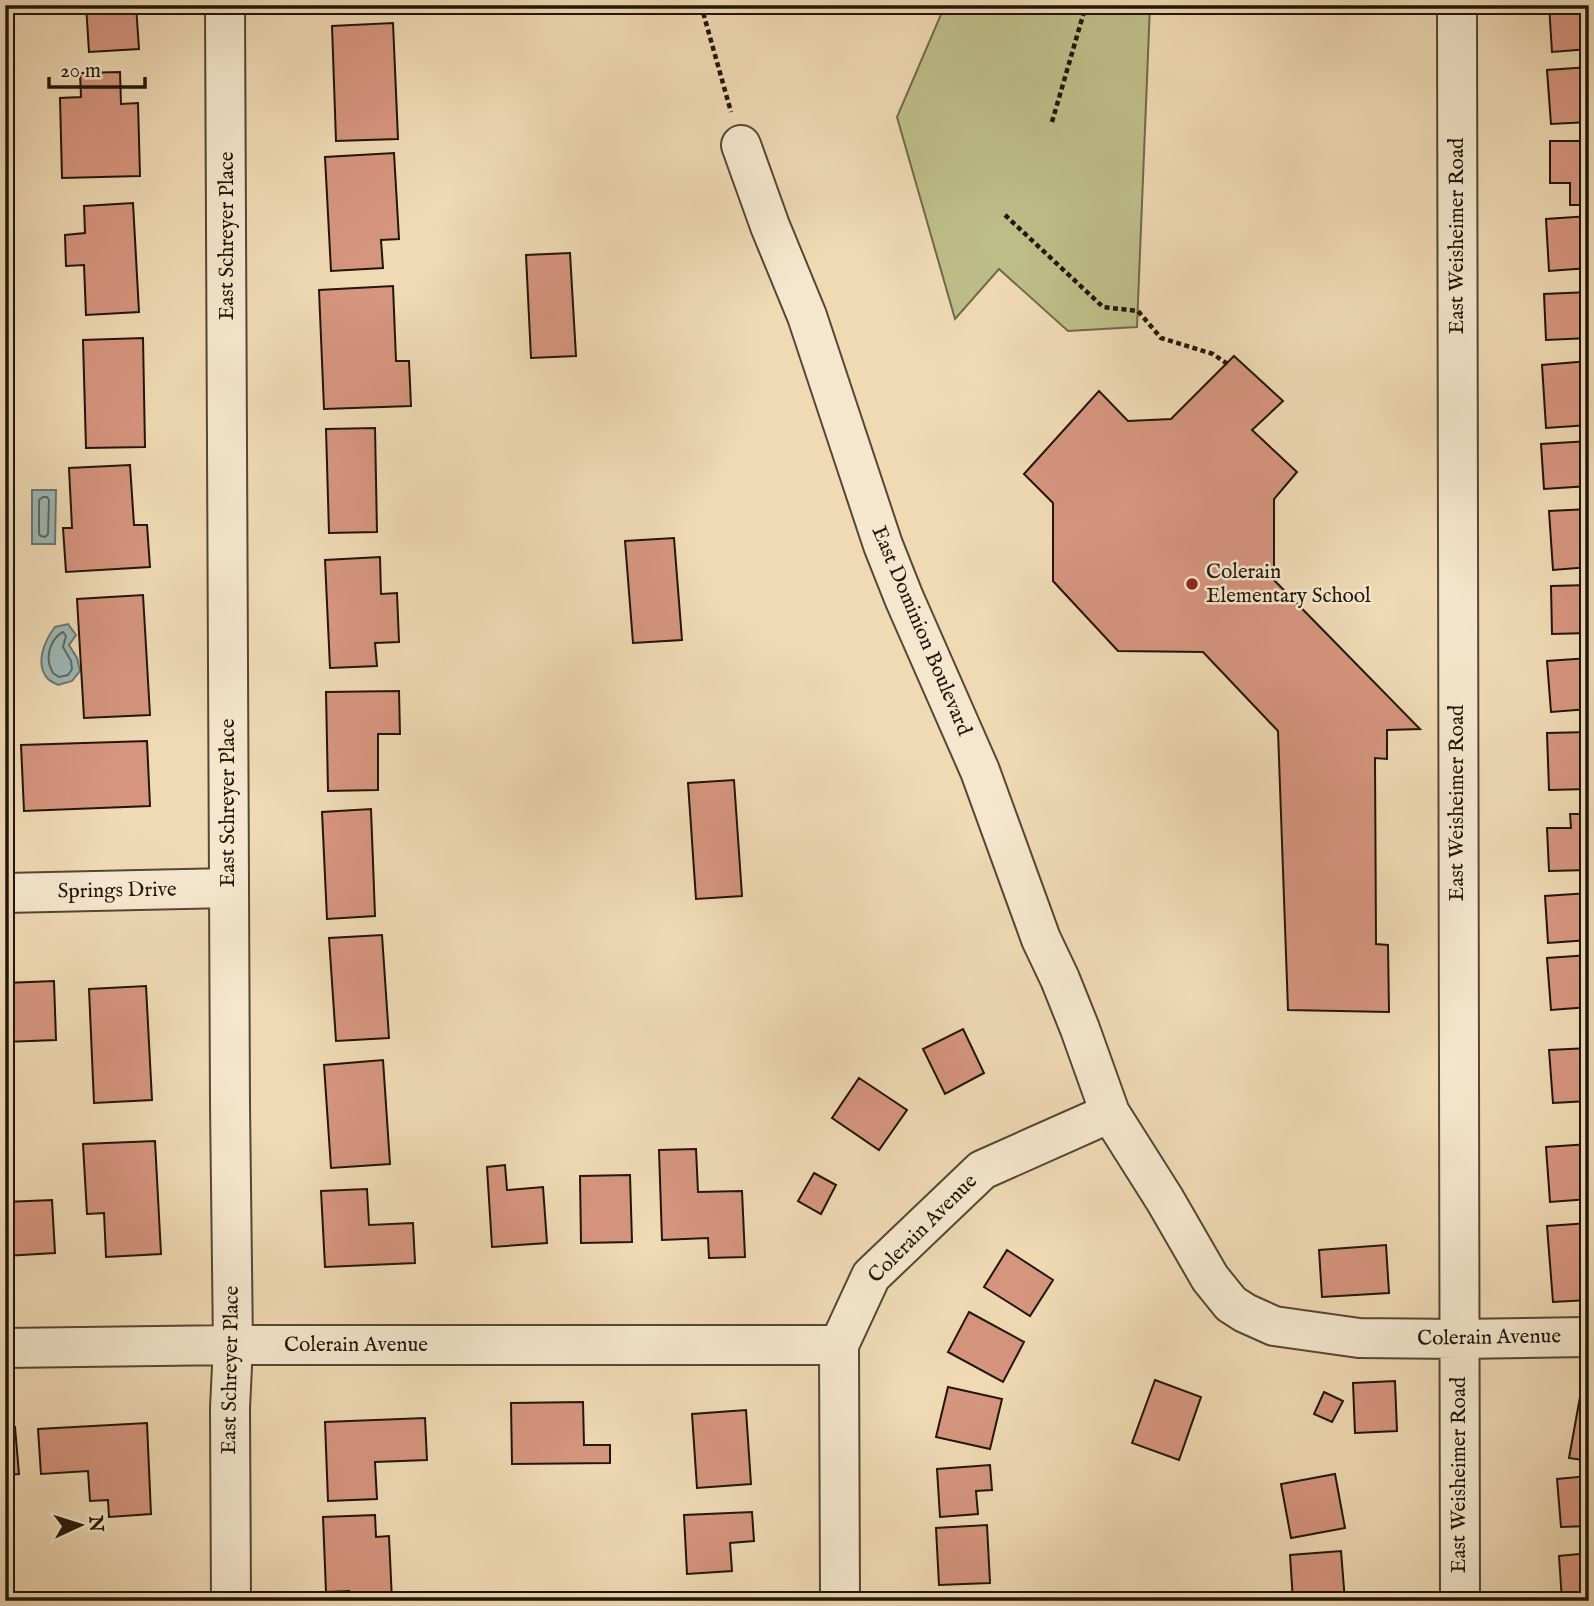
<svg xmlns="http://www.w3.org/2000/svg" width="1594" height="1606" font-family="'IM FELL English',serif">
<style>
.green{fill:#bebe89;stroke:#706a49;stroke-width:2}
.water{fill:#9db8b6;stroke:#6b7771;stroke-width:2}
.lines{fill:none;stroke-linecap:round;stroke-linejoin:round}
.shore{stroke:#5f6760;stroke-width:2}
.building{fill:#d6957f;stroke:#211609;stroke-width:2}
.minor-casing{stroke:#544734;stroke-width:42}
.path{stroke:#211609;stroke-width:4.5;stroke-dasharray:5 3.5;stroke-linecap:butt}
.minor{stroke:#f5e7ce;stroke-width:38}
.poi-dot{fill:#8f2418;stroke:#f5e7ce;stroke-width:2.5}
.labels{text-anchor:middle;dominant-baseline:central;stroke-width:5;stroke-linejoin:round;paint-order:stroke}
.street-label{font-size:21px;fill:#211609;stroke:#f5e7ce}
.poi-label{font-size:21px;fill:#211609;stroke:#f5e7ce;text-anchor:start}
</style>
<rect width="100%" height="100%" fill="#efdab4"/>
<filter id="stains"><feTurbulence type="fractalNoise" baseFrequency=".00286" numOctaves="4"/><feColorMatrix values="0 0 0 0 .2 0 0 0 0 .09 0 0 0 0 .02 0 0 0 .5 -.17"/></filter>
<radialGradient id="worn" r=".72"><stop offset=".6" stop-color="#630" stop-opacity="0"/><stop offset="1" stop-color="#630" stop-opacity=".3"/></radialGradient>
<path class="green" d="M945 5H1150L1137 327 1068 331 999 269 955 319 897 117Z"/>
<path class="water" d="M32 490H56L55 544H32Z
M68 624 76 635 69 645 77 658 80 671 72 681 58 685C55 683 51 682 48 679 34 664 45 640 55 627Z"/>
<g class="lines">
<path class="shore" d="M43 497H47L49 500 48 534 45 537 41 536 39 534V500Z
M63 632 66 636 63 647 71 661 72 669 68 675 59 677 53 673C52 670 49 666 49 662 47 651 53 637 63 632Z"/>
</g>
<path class="building" d="M86 5H136L139 49 89 52Z
M612 5H671V11H612Z
M1549 5H1589V49L1552 52Z
M393 23 398 139 336 141 332 26Z
M1589 67V122L1551 124 1547 70Z
M120 72 121 104 138 103 140 176 62 178 60 98 81 97 80 73Z
M1550 141H1589V205H1570V183H1550Z
M394 153 399 239 381 240 383 268 331 271 325 157Z
M133 203 139 312 86 315 84 265 66 266 65 235 85 233 84 206Z
M1589 216V268L1549 271 1546 219Z
M570 253 576 356 531 358 526 255Z
M393 286 396 361H409L411 406 324 409 319 290Z
M1589 292V338L1546 340 1544 294Z
M143 338 145 447 86 448 83 340Z
M1234 356 1283 401 1252 430 1297 472 1274 499V580L1420 729 1387 730V759L1375 758 1376 944 1388 945 1389 1012 1288 1010 1278 731 1203 652 1118 651 1053 581V503L1024 474 1099 391 1128 421 1171 419Z
M1589 361V425L1546 428 1542 365Z
M375 428 377 532 329 533 326 429Z
M1589 441V486L1544 489 1541 444Z
M130 465 134 525H147L150 567 66 572 63 528H72L69 468Z
M1589 509V567L1553 570 1549 511Z
M674 538 682 640 633 643 625 541Z
M380 557 381 594 397 593 399 642 375 643 377 666 330 668 325 560Z
M1589 585V633L1552 634 1551 586Z
M143 595 150 715 84 718 77 599Z
M1589 658V709L1551 712 1547 661Z
M399 691 400 734H378V790L328 791 326 692Z
M1589 732V789L1549 790 1547 733Z
M147 741 150 806 24 811 21 745Z
M734 780 742 896 696 899 688 783Z
M371 809 375 916 327 919 322 812Z
M1570 814H1589V870L1549 871 1547 828H1571Z
M1589 893V940L1548 943 1545 896Z
M382 935 389 1038 336 1041 329 938Z
M1589 955V1007L1551 1010 1547 958Z
M54 981 56 1040 5 1042V983Z
M146 986 152 1100 94 1103 89 989Z
M963 1029 984 1073 945 1094 923 1049Z
M1589 1048V1101L1553 1103 1549 1050Z
M383 1060 390 1164 331 1168 324 1065Z
M859 1078 907 1110 879 1150 832 1118Z
M155 1141 161 1254 106 1257 104 1213 87 1214 83 1144Z
M1589 1144V1199L1550 1202 1546 1147Z
M696 1149 698 1192 742 1191 745 1257 709 1258 708 1238 662 1240 659 1150Z
M505 1165 507 1190 543 1187 547 1243 492 1247 487 1167Z
M814 1173 836 1185 821 1214 798 1201Z
M630 1175 632 1242 581 1243 580 1176Z
M367 1189 369 1225 413 1223 415 1263 325 1267 321 1191Z
M52 1200 55 1253 5 1256V1202Z
M1589 1223V1300L1553 1302 1547 1226Z
M1386 1245 1389 1293 1322 1297 1319 1250Z
M1007 1250 1053 1280 1030 1316 984 1287Z
M969 1312 1024 1342 1003 1382 948 1352Z
M1155 1380 1201 1397 1179 1460 1132 1443Z
M1395 1381 1397 1431 1355 1433 1353 1383Z
M948 1387 1002 1399 990 1449 936 1437Z
M1324 1392 1343 1401 1332 1422 1314 1414Z
M1580 1397 1589 1399V1461L1569 1458Z
M583 1402 584 1445H610V1463L512 1464 511 1403Z
M746 1410 751 1484 697 1488 692 1414Z
M425 1418 427 1460 375 1462 377 1499 328 1501 325 1422Z
M147 1423 151 1514 109 1517 108 1500 90 1501 88 1471 41 1474 38 1429Z
M15 1427 19 1474 5 1475V1428Z
M990 1465 992 1490 976 1491 978 1514 940 1517 937 1469Z
M1335 1474 1345 1528 1291 1538 1281 1484Z
M1589 1476V1526L1561 1527 1557 1479Z
M752 1512 754 1541 730 1543 732 1571 687 1574 684 1515Z
M375 1515 376 1537 389 1536 392 1601H350L349 1591 326 1592 323 1517Z
M987 1525 990 1583 939 1585 936 1528Z
M1341 1551 1345 1601H1293L1290 1555Z
M1589 1553V1601H1562L1559 1556Z"/>
<g class="lines">
<defs>
<path id="minor" d="M225 5 230 1105 233 1345 230 1408 231 1601
M1457 5 1460 1601
M741 145 770 226 807 316 883 545 904 598 980 771 1041 939 1060 979 1080 1029 1110 1113 1165 1200 1210 1278 1231 1304 1245 1313 1274 1326 1359 1338 1459 1339 1587 1337
M5 893 229 888
M5 1348 233 1345H839
M840 1601 839 1345 871 1276 982 1170 1110 1113"/>
</defs>
<use href="#minor" class="minor-casing"/>
<path class="path" d="M701 5 731 112
M1052 122 1086 5
M1005 215 1103 307 1138 311 1161 338 1213 354 1229 365"/>
<use href="#minor" class="minor"/>
</g>
<circle class="poi-dot" cx="1192" cy="584" r="7"/>
<g class="labels">
<g class="street-label">
<text transform="translate(227 236) rotate(-90)">East Schreyer Place</text>
<text transform="translate(1457 236) rotate(-90)">East Weisheimer Road</text>
<text transform="translate(921 631) rotate(67)">East Dominion Boulevard</text>
<text transform="translate(228 803) rotate(-90)">East Schreyer Place</text>
<text transform="translate(1457 803) rotate(-90)">East Weisheimer Road</text>
<text transform="translate(117 891) rotate(-1)">Springs Drive</text>
<text transform="translate(923 1229) rotate(-45)">Colerain Avenue</text>
<text transform="translate(1489 1338) rotate(-1)">Colerain Avenue</text>
<text x="356" y="1345">Colerain Avenue</text>
<text transform="translate(231 1370) rotate(-89)">East Schreyer Place</text>
<text transform="translate(1459 1475) rotate(-90)">East Weisheimer Road</text>
</g>
<g class="poi-label">
<text x="1206" y="572">Colerain<tspan x="1206" dy="24">Elementary School</tspan></text>
</g>
</g>
<rect width="1594" height="1606" fill="none" stroke="#efdab4" stroke-width="28"/>
<rect x="7" y="7" width="1580" height="1592" fill="none" stroke="#211609" stroke-width="3.5"/>
<rect x="14" y="14" width="1566" height="1578" fill="none" stroke="#211609" stroke-width="2"/>
<g transform="translate(80 1525) rotate(86)" stroke="#f5e7ce" stroke-width="5" paint-order="stroke">
<path d="M0-5L12 26L0 18L-12 26Z" fill="#211609"/>
<text y="-10" font-size="19" font-weight="bold" text-anchor="middle" fill="#211609">N</text>
</g>
<path d="M49 77v10h96v-10" fill="none" stroke="#211609" stroke-width="3.5"/>
<text x="60" y="77" font-size="21" fill="#211609" stroke="#f5e7ce" stroke-width="5" paint-order="stroke">20 m</text>
<rect width="100%" height="100%" filter="url(#stains)"/>
<rect width="100%" height="100%" fill="url(#worn)"/>
</svg>
